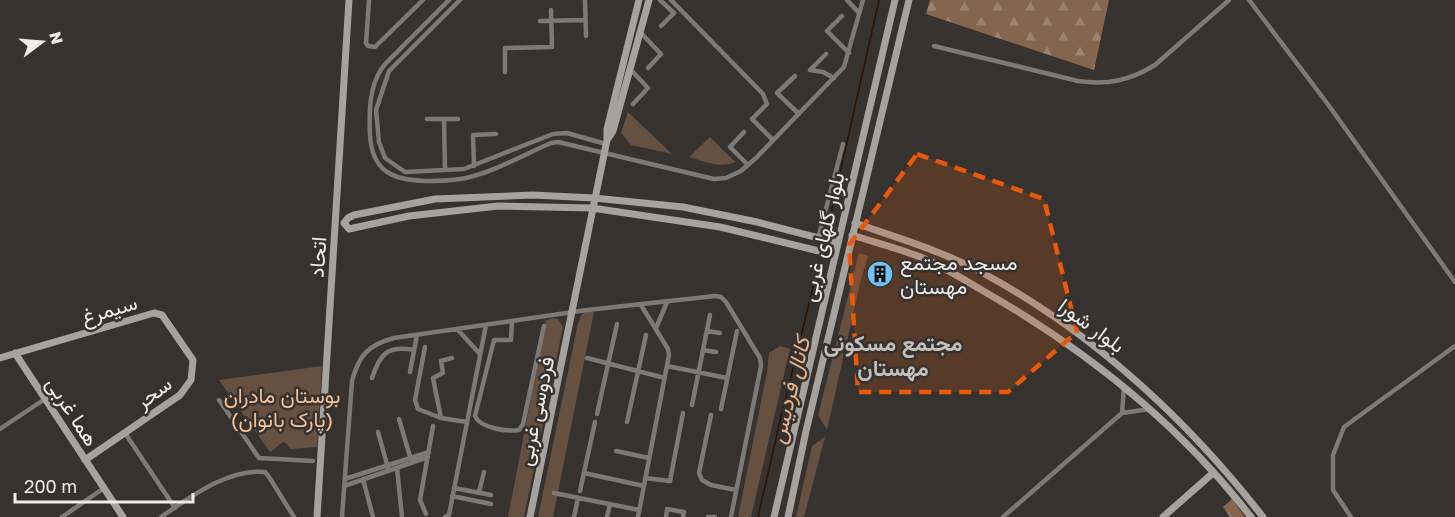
<svg xmlns="http://www.w3.org/2000/svg" width="1455" height="517" font-family="'Golos Text',Vazirmatn,sans-serif">
<style>
.forest{fill:url(#forest-firs)}
.park{fill:#665040}
.lines{fill:none;stroke-linecap:round;stroke-linejoin:round}
.stream{stroke:#2d1200;stroke-width:1.5}
.street{stroke:#7c7a79;stroke-width:4.5}
.secondary{stroke:#a5a2a0;stroke-width:7}
.marked{fill:#e8590c;fill-opacity:0.2;stroke:#e8590c;stroke-width:4.5;stroke-dasharray:12 8;stroke-linejoin:round}
.labels{text-anchor:middle;dominant-baseline:central;stroke-width:5;stroke-linejoin:round;paint-order:stroke}
.street-label{font-size:21px;fill:#efedeb;stroke:#353230}
.poi-label{font-size:21px;fill:#efedeb;stroke:#353230;text-anchor:start}
.park-label{font-size:21px;fill:#f8c096;stroke:#353230}
.neighbourhood-label{font-size:22px;font-weight:bold;fill:#c3bebb;stroke:#353230}
.water-label{font-size:22px;font-style:italic;fill:#ebb38a;stroke:#353230}
</style>
<defs>
<pattern id="forest-firs" width="22" height="20" patternUnits="userSpaceOnUse" patternTransform="scale(1.5)"><rect width="22" height="20" fill="#85654d"/><path d="M5 1l3.5 6h-7zM16 11l3.5 6h-7z" fill="#9c836f"/></pattern>
</defs>
<rect width="100%" height="100%" fill="#353230"/>
<path class="forest" d="M930 0H1109L1094 70 926 14Z
M1232 499 1245 517H1230L1223 507Z"/>
<path class="park" d="M628 112 672 154 631 145 621 133Z
M710 137 735 162C721 169 703 161 689 157Z
M859 253 868 256 860 283 827 430 818 415Z
M590 311 594 312 553 517H538L578 323 582 314Z
M553 318 558 319 563 327 524 517H508L546 320Z
M780 346 790 349 751 517H738L767 372 769 353Z
M322 366 317 447 290 449 286 443 283 442 270 452 219 380Z
M825 437 804 517H796L812 446Z"/>
<g class="lines">
<path class="stream" d="M827 231 879 0
M758 517 780 421 819 263"/>
<path class="street" d="M369 0 366 43 368 46 375 47 423 0
M449 0C434 15 419 30 404 45 397 53 388 60 382 68 369 87 369 113 370 135 372 171 392 180 425 181 439 181 453 181 466 178 494 172 525 154 551 143L558 142 714 179 726 178 741 171 756 158 844 67 863 0
M460 0 389 71 376 110 379 142 385 158 405 172 464 169 553 134 567 133 606 144
M585 0 586 36
M660 0 674 13 661 26
M671 0 763 94 767 104 752 119 773 140
M847 0 859 13
M1249 0 1327 103 1455 282
M842 16 827 31 849 53
M540 21 585 20
M640 32 661 54 648 68
M934 46 1078 81C1107 85 1129 81 1155 65L1229 0
M826 54 810 70 823 72 834 78
M630 69 648 88 633 104
M505 72V48L552 47 551 10
M795 76 777 93 799 114
M427 119H458
M444 119 445 170
M744 132 730 147 748 165
M474 166 473 135 496 134
M818 239 843 144
M512 321 511 340H494L475 416C480 428 507 432 519 430L523 424 544 326
M656 328 667 302
M457 329 480 354
M707 331 720 333
M425 347 415 400 418 409 441 418 467 422
M703 350 716 352
M587 358 665 378
M667 366 727 378
M410 372 417 335
M372 378C380 354 387 345 414 350
M219 400 259 458 313 461
M692 405 710 315
M721 409 737 331
M1122 413 1124 387
M597 414 617 324
M711 415 699 473 702 480 711 485 736 490
M441 418 433 378 443 373 441 361 452 358
M399 419 411 460
M627 422 646 335
M0 429 45 399
M378 432 388 468
M125 433 175 508
M616 451 649 458
M397 468 402 517
M584 473 644 486
M645 478 670 481 683 413
M345 479 429 452
M363 479 373 517
M344 486 428 457
M454 488 491 495
M580 491 595 422
M479 492 484 472
M554 493 639 510
M452 496 491 504
M426 514 420 500 433 426
M62 517 104 488
M161 517C189 498 228 468 265 472L269 477 294 517
M342 517 352 381C359 355 368 345 394 338L587 310 715 296 721 297 726 302 760 358 761 366 731 517
M445 517 449 515 486 325
M574 517 578 498
M607 517 610 504
M638 517 669 355 668 349 641 305
M666 517 667 509 684 512 683 517
M708 517H715
M1003 517 1122 413 1150 409
M1351 517 1333 490V455L1344 427 1455 346"/>
<path class="secondary" d="M607 140 613 131 649 0
M855 223C898 238 942 251 983 273 1095 334 1185 417 1263 517
M852 235C876 243 902 249 925 259 946 268 966 281 985 292 1086 350 1179 424 1251 517
M835 255 720 227 592 208 498 206 409 216 349 229 344 223 348 218 354 215 435 199 533 195 594 198 683 207 757 222 838 243
M15 353 123 517
M0 358 154 313 162 315 193 360 191 380 180 395 85 460
M317 517 349 0
M530 517 607 140V129L639 0
M774 517 895 0
M788 517 806 431 909 0
M1163 517 1213 473"/>
</g>
<path class="marked" d="M917 154 1044 199 1077 332 1008 392H858L849 245Z"/>
<defs>
<symbol id="building-disc" viewBox="-11 -11 22 22"><circle r="9.5" fill="#6fc2f4" stroke="#353230"/><path d="M-4-6H4V6H1V3H-1V6H-4ZM-2.5-4.3h1.7v1.8h-1.7ZM.8-4.3h1.7v1.8H.8ZM-2.5-1h1.7V.8h-1.7ZM.8-1h1.7V.8H.8Z" fill="#111"/></symbol>
</defs>
<g fill-rule="evenodd">
<use href="#building-disc" x="865" y="259" width="30" height="30"/>
</g>
<g class="labels">
<g class="street-label">
<text transform="translate(822 237) rotate(-77)">بلوار گلهای غربی</text>
<text transform="translate(317 257) rotate(-86)">اتحاد</text>
<text transform="translate(109 309) rotate(-16)">سیمرغ</text>
<text transform="translate(1092 325) rotate(36)">بلوار شورا</text>
<text transform="translate(153 392) rotate(-37)">سحر</text>
<text transform="translate(73 411) rotate(57)">هما غربی</text>
<text transform="translate(535 411) rotate(-78)">فردوسی غربی</text>
</g>
<g class="poi-label">
<text x="900" y="262">مسجد مجتمع<tspan x="900" dy="24">مهستان</tspan></text>
</g>
<g class="park-label">
<text x="282" y="395">بوستان مادران<tspan x="282" dy="24">(پارک بانوان)</tspan></text>
</g>
<g class="neighbourhood-label">
<text x="893" y="342">مجتمع مسکونی<tspan x="893" dy="25">مهستان</tspan></text>
</g>
<g class="water-label">
<text transform="translate(789 390) rotate(-76)">کانال فردیس</text>
</g>
</g>
<g transform="translate(42 42) rotate(74)" stroke="#353230" stroke-width="4.5" paint-order="stroke">
<path d="M0-4.5L10 22L0 15L-10 22Z" fill="#efedeb"/>
<text y="-9" font-size="16" font-weight="bold" text-anchor="middle" fill="#efedeb">N</text>
</g>
<path d="M15 493v9h178v-9" fill="none" stroke="#efedeb" stroke-width="3"/>
<text x="24" y="493" font-size="18" fill="#efedeb" stroke="#353230" stroke-width="4.5" paint-order="stroke">200 m</text>
</svg>
